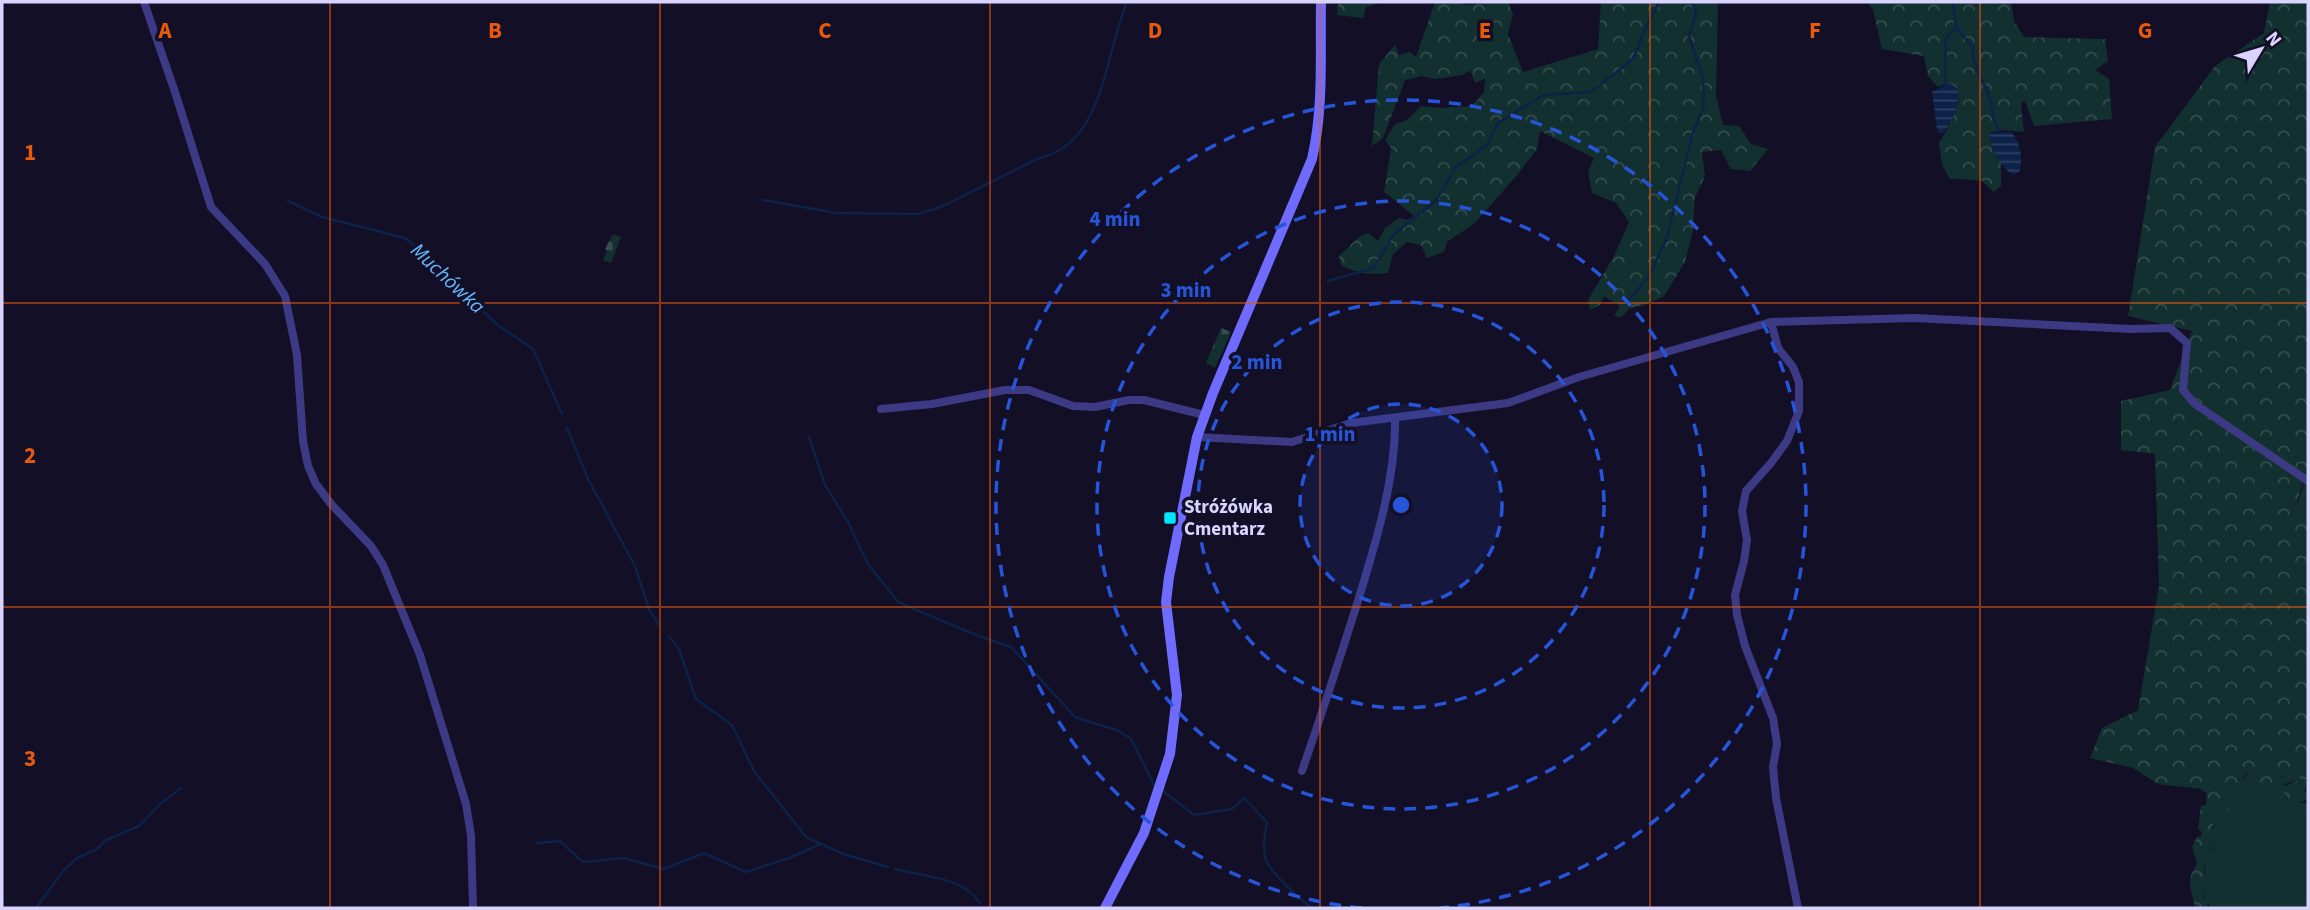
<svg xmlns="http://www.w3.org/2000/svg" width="2310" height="910" font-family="'Source Sans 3',sans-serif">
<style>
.grass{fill:#12302f}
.forest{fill:url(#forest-crowns)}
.cemetery{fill:url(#cemetery-stones)}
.water{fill:url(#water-rules)}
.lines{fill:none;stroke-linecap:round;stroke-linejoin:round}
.stream{stroke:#0c2248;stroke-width:2.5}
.minor{stroke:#3d3a85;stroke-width:8}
.secondary{stroke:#6f6bff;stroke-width:10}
.grid{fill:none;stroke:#e8590c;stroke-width:2;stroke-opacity:0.55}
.ring{fill:none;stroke:#2655da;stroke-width:3.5;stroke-dasharray:12 9}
.poi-dot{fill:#00e5ff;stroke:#130f26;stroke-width:2.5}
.labels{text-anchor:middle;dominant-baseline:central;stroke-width:7;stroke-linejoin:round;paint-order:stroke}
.poi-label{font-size:19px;font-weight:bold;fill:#d9d4ff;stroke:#130f26;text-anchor:start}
.water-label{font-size:21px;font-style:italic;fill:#62b6ff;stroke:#130f26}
.grid-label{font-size:23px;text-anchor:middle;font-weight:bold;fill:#e8590c;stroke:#130f26;stroke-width:7;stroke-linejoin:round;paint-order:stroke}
.centre{fill:#2655da;stroke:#130f26;stroke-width:3.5}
.ring-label{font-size:21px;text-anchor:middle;font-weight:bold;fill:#2655da;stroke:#130f26;stroke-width:7;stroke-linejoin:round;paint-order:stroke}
</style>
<defs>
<pattern id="forest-crowns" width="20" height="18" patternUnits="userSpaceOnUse" patternTransform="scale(1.75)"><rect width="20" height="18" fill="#12302f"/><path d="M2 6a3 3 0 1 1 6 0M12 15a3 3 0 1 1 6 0" fill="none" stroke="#344d4e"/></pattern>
<pattern id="cemetery-stones" width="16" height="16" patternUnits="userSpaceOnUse" patternTransform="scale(1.75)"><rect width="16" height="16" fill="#12302f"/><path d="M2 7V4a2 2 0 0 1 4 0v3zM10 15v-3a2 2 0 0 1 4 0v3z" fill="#344d4e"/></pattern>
<pattern id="water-rules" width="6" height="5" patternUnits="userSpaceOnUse" patternTransform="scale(1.75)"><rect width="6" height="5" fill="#0c2248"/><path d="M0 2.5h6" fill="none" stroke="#2f4163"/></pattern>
</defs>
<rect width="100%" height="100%" fill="#130f26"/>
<path class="grass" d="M2305 480 2308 483V515L2299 511 2296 507Z
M2250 772 2258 777 2259 780H2267L2270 782 2269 786 2276 792 2275 777 2300 774V779L2285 784V797L2288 801 2294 797 2301 803H2308V908H2209V903L2204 900C2206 882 2201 865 2211 849L2209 843C2212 838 2216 817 2216 810L2227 811 2233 801 2229 796Z"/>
<path class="forest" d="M1338 2H1382L1366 7 1363 18 1337 15Z
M1435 2H1460L1464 5 1508 2 1513 14 1508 34 1523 72 1598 49 1601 2H1718L1716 96 1723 125 1739 126 1751 144 1768 149 1750 171 1731 169 1721 150 1702 152 1705 176 1695 198 1693 230 1685 262 1664 296 1645 305 1630 308 1621 317 1614 316 1620 306 1604 296 1600 305 1590 310 1588 300 1614 256 1629 222 1616 203 1592 193 1588 172 1594 158 1540 131 1537 149 1518 174 1475 223 1447 242 1444 252 1427 258 1421 245 1407 242 1393 254 1388 273C1369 275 1358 274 1341 265L1339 256 1359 237 1368 233 1378 241 1385 228 1399 218 1407 220 1414 216 1384 192 1391 148 1385 140 1395 124 1407 120 1421 106 1441 108 1472 106 1484 92 1485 79 1475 83 1470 70 1463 75 1435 79 1422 76 1405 80 1383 138 1372 146 1379 64 1395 45 1399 55 1410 52 1416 57Z
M1867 2H2011L2014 21 2024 37 2105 39 2108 61 2095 70 2109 79 2112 119 2034 126 2025 101 2021 103 2024 132 2001 130 1989 133 1994 152 2001 162V186L1994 192 1982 181 1949 178 1942 164 1939 143 1948 128 1959 100 1950 83 1938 87 1928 76 1924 56 1882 49 1873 10Z
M2270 2H2308V475L2301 488 2296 506 2299 511 2308 515V779H2305L2307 784 2304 791 2308 793V798L2301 803 2294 798 2289 801 2285 797 2283 787 2300 779 2299 774 2275 777 2279 783 2273 798 2264 792V788L2269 786 2270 782 2267 780 2261 783 2258 777 2250 772 2243 778 2246 784 2230 796 2234 801 2227 811 2216 810V818L2212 828 2217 832 2209 843C2213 854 2204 860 2204 870 2205 878 2206 888 2203 898L2209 903 2207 908H2197L2194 904C2191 884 2185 884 2197 864L2192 847 2197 837 2201 836 2202 832 2198 829 2201 806 2206 805 2207 794 2201 789 2158 784 2133 768 2090 758 2102 728 2138 710 2159 586 2155 454 2121 450V401L2170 390 2192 331 2128 316 2155 147 2215 66 2264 33Z"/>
<path class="cemetery" d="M613 234 621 237 611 263 603 260 607 251 605 249Z
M1221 328 1231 332 1215 368 1206 363Z"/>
<path class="water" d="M1950 83 1958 89C1961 102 1951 126 1942 134L1939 133 1937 129 1932 92Z
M2011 132C2020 141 2024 160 2019 172L2014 175C1999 168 1992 148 1989 133Z"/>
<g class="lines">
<path class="stream" d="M1953 2 1956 27 1973 48V58L1991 101 1993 116 1999 132
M1945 85 1946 39 1956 27
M763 200 837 213 919 214 943 206 1039 158C1104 145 1105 53 1127 2
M288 201 322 217 405 238 448 272 473 302 499 326 533 349 562 414
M1328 281 1374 268 1393 235 1436 201 1455 168 1487 145 1498 123 1544 95 1591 92 1633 59 1644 32 1659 2
M1629 300 1650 275 1667 237 1693 132 1704 106 1703 79 1689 36 1696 13 1692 2
M567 428 588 479 635 566 649 609 659 625
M809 437 825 485 848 522 868 564 898 602 976 635 1011 647 1075 717 1119 731 1131 739 1154 785
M669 636 679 649 696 699 732 725 754 771 806 837 843 854 888 867
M1163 791 1194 815 1232 809 1244 798 1267 822C1265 834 1262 848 1266 860 1270 872 1301 900 1312 908
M536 843 560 841 583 862 623 858 664 869 704 853 746 872 792 857 820 844
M895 869C923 877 962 876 980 903
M36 908 63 871 77 858 97 849 106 840 139 826 159 805 181 788"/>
<path class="minor" d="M144 2 176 95 211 207 265 264 285 296 297 355 303 441 308 466 316 484 331 504 371 546 383 565 420 655 466 804 471 836 473 908
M1771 322 1778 348 1793 367 1799 382V411L1787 441 1771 463 1746 491 1742 511 1747 540 1744 561 1735 595 1737 615 1745 646 1773 718 1777 744 1773 767 1776 798 1798 908
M881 409 932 404 1005 390H1029L1073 406 1095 407 1129 400H1144L1204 415
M1197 437 1292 442 1351 423 1508 403 1579 377 1771 322 1914 318 2130 329 2170 328 2187 343 2183 390 2195 404 2308 481
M1302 771C1321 716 1339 661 1357 604 1375 545 1396 480 1395 418"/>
<path class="secondary" d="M1105 908 1144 833 1170 754 1177 695 1166 602 1169 577 1197 437 1213 393 1312 159C1324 107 1320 54 1321 2"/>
</g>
<path class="grid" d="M330 2V908M660 2V908M990 2V908M1320 2V908M1650 2V908M1980 2V908M2 303H2308M2 607H2308"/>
<circle cx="1401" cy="505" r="101" fill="#2655da" fill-opacity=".12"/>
<g class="ring">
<circle cx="1401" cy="505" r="101"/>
<circle cx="1401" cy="505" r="203"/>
<circle cx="1401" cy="505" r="304"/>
<path d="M1362 908A405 405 0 1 1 1440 908"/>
</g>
<rect class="poi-dot" x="1163" y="511" width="14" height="14" rx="3.5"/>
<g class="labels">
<g class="poi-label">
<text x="1184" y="507">Stróżówka<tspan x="1184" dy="22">Cmentarz</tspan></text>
</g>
<g class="water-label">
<text transform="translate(448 278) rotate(43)">Muchówka</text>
</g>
</g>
<g class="grid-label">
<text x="165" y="38">A</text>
<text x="495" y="38">B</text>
<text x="825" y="38">C</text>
<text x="1155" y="38">D</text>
<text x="1485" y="38">E</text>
<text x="1815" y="38">F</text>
<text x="2145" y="38">G</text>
<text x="30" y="160">1</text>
<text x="30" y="463">2</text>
<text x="30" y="766">3</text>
</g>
<circle cx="1401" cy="505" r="10" class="centre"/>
<g class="ring-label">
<text x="1115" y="226">4 min</text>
<text x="1186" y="297">3 min</text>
<text x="1257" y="369">2 min</text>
<text x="1330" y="441">1 min</text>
</g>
<rect width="2310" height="910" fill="none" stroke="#d9d4ff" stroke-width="7"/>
<g transform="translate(2261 49) rotate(52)" stroke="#130f26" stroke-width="5" paint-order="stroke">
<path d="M0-5L12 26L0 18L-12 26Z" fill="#d9d4ff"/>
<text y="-10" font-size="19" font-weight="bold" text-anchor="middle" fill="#d9d4ff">N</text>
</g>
</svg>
